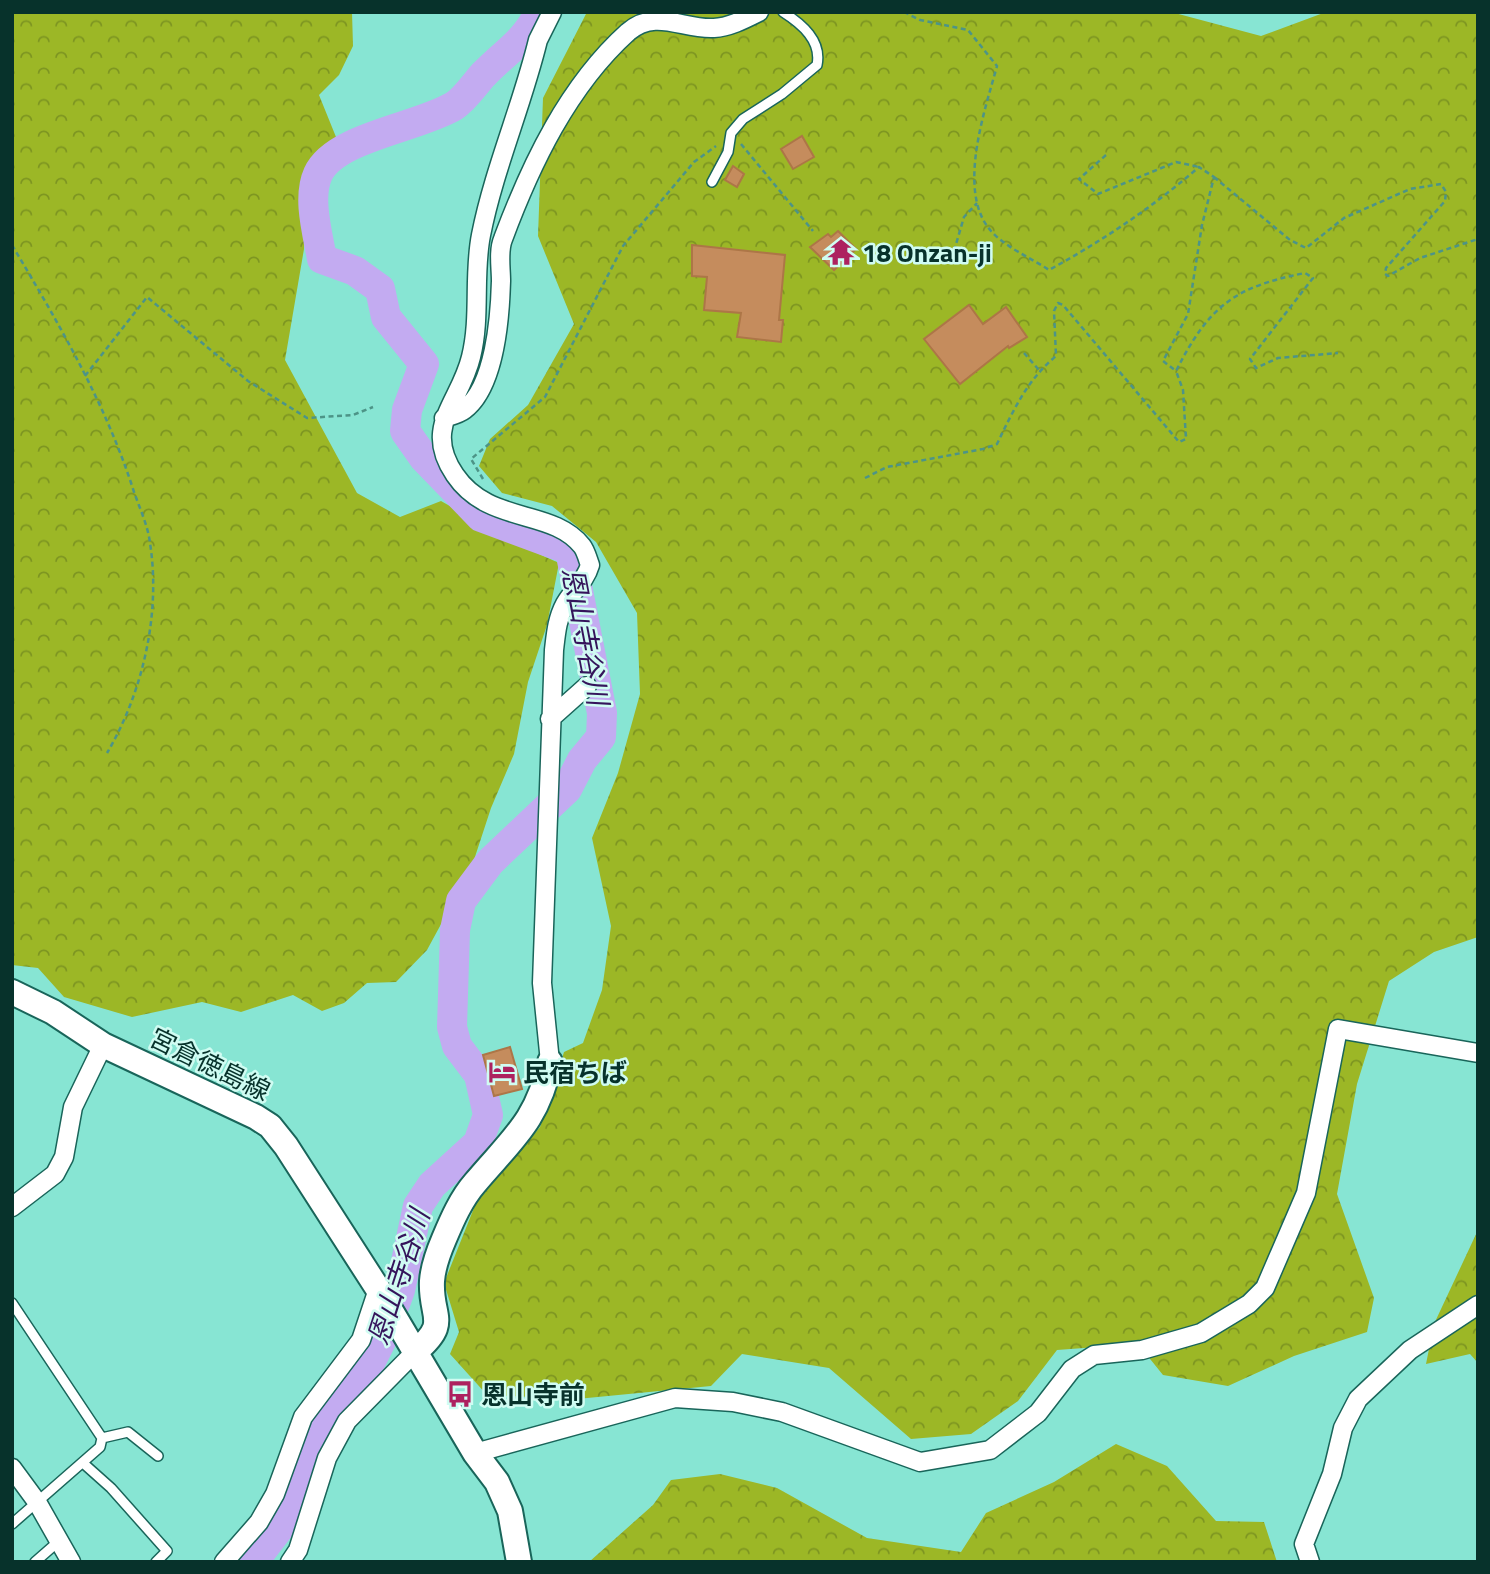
<svg xmlns="http://www.w3.org/2000/svg" width="1490" height="1574" font-family="'Titillium Web','Noto Sans JP',sans-serif">
<style>
.forest{fill:url(#forest-crowns)}
.lines{fill:none;stroke-linecap:round;stroke-linejoin:round}
.river{stroke:#c3abf1;stroke-width:30}
.building{fill:#c58c5d;stroke:#ad7647;stroke-width:2}
.lane-casing{stroke:#19655a;stroke-width:12}
.street-casing{stroke:#19655a;stroke-width:21}
.secondary-casing{stroke:#19655a;stroke-width:28}
.path{stroke:#4d9487;stroke-width:2.5;stroke-dasharray:5 3.5;stroke-linecap:butt}
.lane{stroke:#fff;stroke-width:9}
.street{stroke:#fff;stroke-width:18}
.secondary{stroke:#fff;stroke-width:24}
.labels{text-anchor:middle;dominant-baseline:central;stroke-width:5;stroke-linejoin:round;paint-order:stroke}
.poi-label{font-size:26px;font-weight:bold;fill:#07322b;stroke:#d0fcf2;text-anchor:start}
.street-label{font-size:26px;fill:#07322b;stroke:#d0fcf2}
.water-label{font-size:28px;font-style:italic;fill:#35145b;stroke:#d0fcf2}
</style>
<defs>
<pattern id="forest-crowns" width="20" height="18" patternUnits="userSpaceOnUse" patternTransform="scale(1.75)"><rect width="20" height="18" fill="#9cb726"/><path d="M2 6a3 3 0 1 1 6 0M12 15a3 3 0 1 1 6 0" fill="none" stroke="#7d9521"/></pattern>
</defs>
<rect width="100%" height="100%" fill="#87e5d3"/>
<path class="forest" d="M12 12H352L353 46 339 75 319 95 336 137 305 181 304 249 285 360 357 493 400 517 441 501 517 544 559 563 547 625 528 682 514 754 491 808 471 869 427 950 396 982 367 983 344 1003 322 1011 293 995 241 1012 202 1002 132 1017 64 997 38 968 12 965Z
M587 12H1171L1261 36 1326 12H1478V937L1434 952 1389 981 1357 1084 1337 1194 1374 1298 1367 1332 1294 1356 1228 1386 1163 1375 1138 1344 1057 1350 1018 1401 971 1434 911 1439 829 1368 742 1354 711 1386 577 1399 487 1395 450 1354 459 1332 444 1283 476 1203 540 1127 564 1052 583 1043 602 990 611 926 592 838 618 773 640 694 637 613 596 542 552 506 502 493 479 466 490 439 528 405 574 324 538 236 543 98Z
M1478 1230V1363L1470 1354 1426 1364 1434 1324Z
M1116 1444 1167 1466 1216 1521 1264 1522 1277 1562H589L653 1505 671 1480 720 1474 777 1488 867 1538 961 1552 986 1513 1054 1482Z"/>
<g class="lines">
<path class="river" d="M253 1562 290 1514 317 1428 368 1367 382 1339 400 1290 418 1206 432 1185 478 1143 488 1115 479 1075 457 1046 452 1027 455 930 461 901 490 862 567 789 582 760 601 737 602 713 570 550 481 517 424 458 405 431 407 410 424 364 386 317 380 289 355 271 322 259C318 235 307 198 318 174 335 137 417 128 454 106 465 99 474 85 483 75 507 50 522 45 540 12"/>
</g>
<path class="building" d="M802 136 814 157 793 169 781 149Z
M733 166 744 174 737 187 725 180Z
M838 231 856 249 834 270 810 247 828 234 831 237Z
M692 245 785 255 779 320H783L781 342 737 337 741 313 704 310 707 277 692 276Z
M969 305 983 324 1006 307 1027 337 1009 348 1008 346 960 384 924 339Z
M510 1047 522 1089 494 1096 483 1055Z"/>
<g class="lines">
<defs>
<path id="lane" d="M712 182 728 152 731 133 743 119 782 94 817 65C822 41 802 24 783 12
M12 1303 102 1438 100 1447 12 1524
M102 1438 128 1432 158 1456
M83 1463 111 1488 167 1551 156 1562
M35 1562 59 1541"/>
<path id="street" d="M444 418C450 416 459 414 464 410 495 387 500 317 501 281 501 268 498 251 503 239 531 164 568 86 628 32 656 8 683 30 714 28 730 27 745 19 759 12
M550 719 587 686
M550 1062 542 983 554 650C556 633 557 619 565 604 573 590 585 582 590 565 588 560 586 551 582 546 552 508 489 525 455 475 422 427 460 403 471 357 481 317 473 275 481 235 494 169 522 106 538 40L552 12
M12 1207 55 1174 64 1157 73 1107 103 1045
M475 1453 675 1398 733 1402 782 1412 920 1462 990 1450 1038 1413 1072 1369 1094 1355 1142 1350 1201 1333 1249 1304 1265 1288 1306 1193 1338 1029 1478 1053
M12 1468 37 1502 71 1562
M224 1562 259 1522 275 1494 303 1417 361 1340 378 1289
M290 1562 298 1550 327 1458 347 1421 415 1352
M1310 1562 1304 1544 1332 1474 1343 1428 1358 1399 1410 1350 1478 1305"/>
<path id="secondary" d="M12 992 53 1012 103 1045 256 1117 270 1126 286 1146 378 1289 475 1453 497 1482 510 1511 519 1562
M415 1352C451 1322 430 1318 432 1281 433 1266 438 1253 444 1239 452 1220 461 1199 475 1183 511 1140 538 1121 550 1062"/>
</defs>
<use href="#lane" class="lane-casing"/>
<use href="#street" class="street-casing"/>
<use href="#secondary" class="secondary-casing"/>
<path class="path" d="M904 12 920 20 968 30 997 66C985 110 956 192 991 231 1005 247 1031 258 1049 270 1102 241 1153 207 1199 167L1214 177 1202 225 1188 314 1163 361 1176 371C1209 306 1234 287 1305 273L1313 278 1250 359 1256 368 1278 358 1338 353
M741 144 813 231
M1106 155 1079 179 1098 194 1176 162 1199 167
M1214 177 1290 240 1306 248 1344 218 1410 189 1441 184 1446 192 1445 201 1386 268 1385 274 1388 276 1420 258 1478 239
M12 245C59 324 106 404 134 492 140 509 148 526 150 543 161 613 143 692 107 753
M954 251 964 217 977 203
M1024 353 1039 370
M85 376 147 297 248 381 307 418 353 415 373 407
M865 478 887 467 983 449 997 444C1013 411 1027 380 1056 356L1054 311 1058 303 1063 305 1179 442 1186 439 1183 390 1176 371
M483 479 471 459 545 397 623 246 694 162 716 146"/>
<use href="#lane" class="lane"/>
<use href="#street" class="street"/>
<use href="#secondary" class="secondary"/>
</g>
<defs>
<symbol id="temple-bare" viewBox="-9 -9 18 18"><path d="M0-6L5-2H3V0L6.5 2.5H4V6H1.5V3h-3V6H-4V2.5H-6.5L-3 0V-2H-5Z" fill="#ad215f" stroke="#d0fcf2" stroke-width="2.5" paint-order="stroke"/></symbol>
<symbol id="hotel-bare" viewBox="-9 -9 18 18"><path d="M-6-4.5h1.5V1H6V5H4.5V3h-9V5H-6ZM-4 0a1.8 1.8 0 1 1 3.6 0ZM.5 0V-2.5h3Q6-2.5 6 0Z" fill="#ad215f" stroke="#d0fcf2" stroke-width="2.5" paint-order="stroke"/></symbol>
<symbol id="bus-bare" viewBox="-9 -9 18 18"><path d="M-5-6H5V4H4V6H2V4H-2V6H-4V4H-5ZM-3.5-4V0h7V-4ZM-3.5 1.2v1.5H-2V1.2ZM2 1.2v1.5H3.5V1.2Z" fill="#ad215f" stroke="#d0fcf2" stroke-width="2.5" paint-order="stroke"/></symbol>
</defs>
<g fill-rule="evenodd">
<use href="#temple-bare" x="822" y="233" width="38" height="38"/>
<use href="#hotel-bare" x="483" y="1053" width="38" height="38"/>
<use href="#bus-bare" x="441" y="1375" width="38" height="38"/>
</g>
<g class="labels">
<g class="poi-label">
<text x="862" y="252">18 Onzan-ji</text>
<text x="523" y="1072">民宿ちば</text>
<text x="481" y="1394">恩山寺前</text>
</g>
<g class="street-label">
<text transform="translate(210 1064) rotate(26)">宮倉徳島線</text>
</g>
<g class="water-label">
<text transform="translate(586 636) rotate(79)">恩山寺谷川</text>
<text transform="translate(398 1277) rotate(-72)">恩山寺谷川</text>
</g>
</g>
<rect width="1490" height="1574" fill="none" stroke="#07322b" stroke-width="28"/>
</svg>
